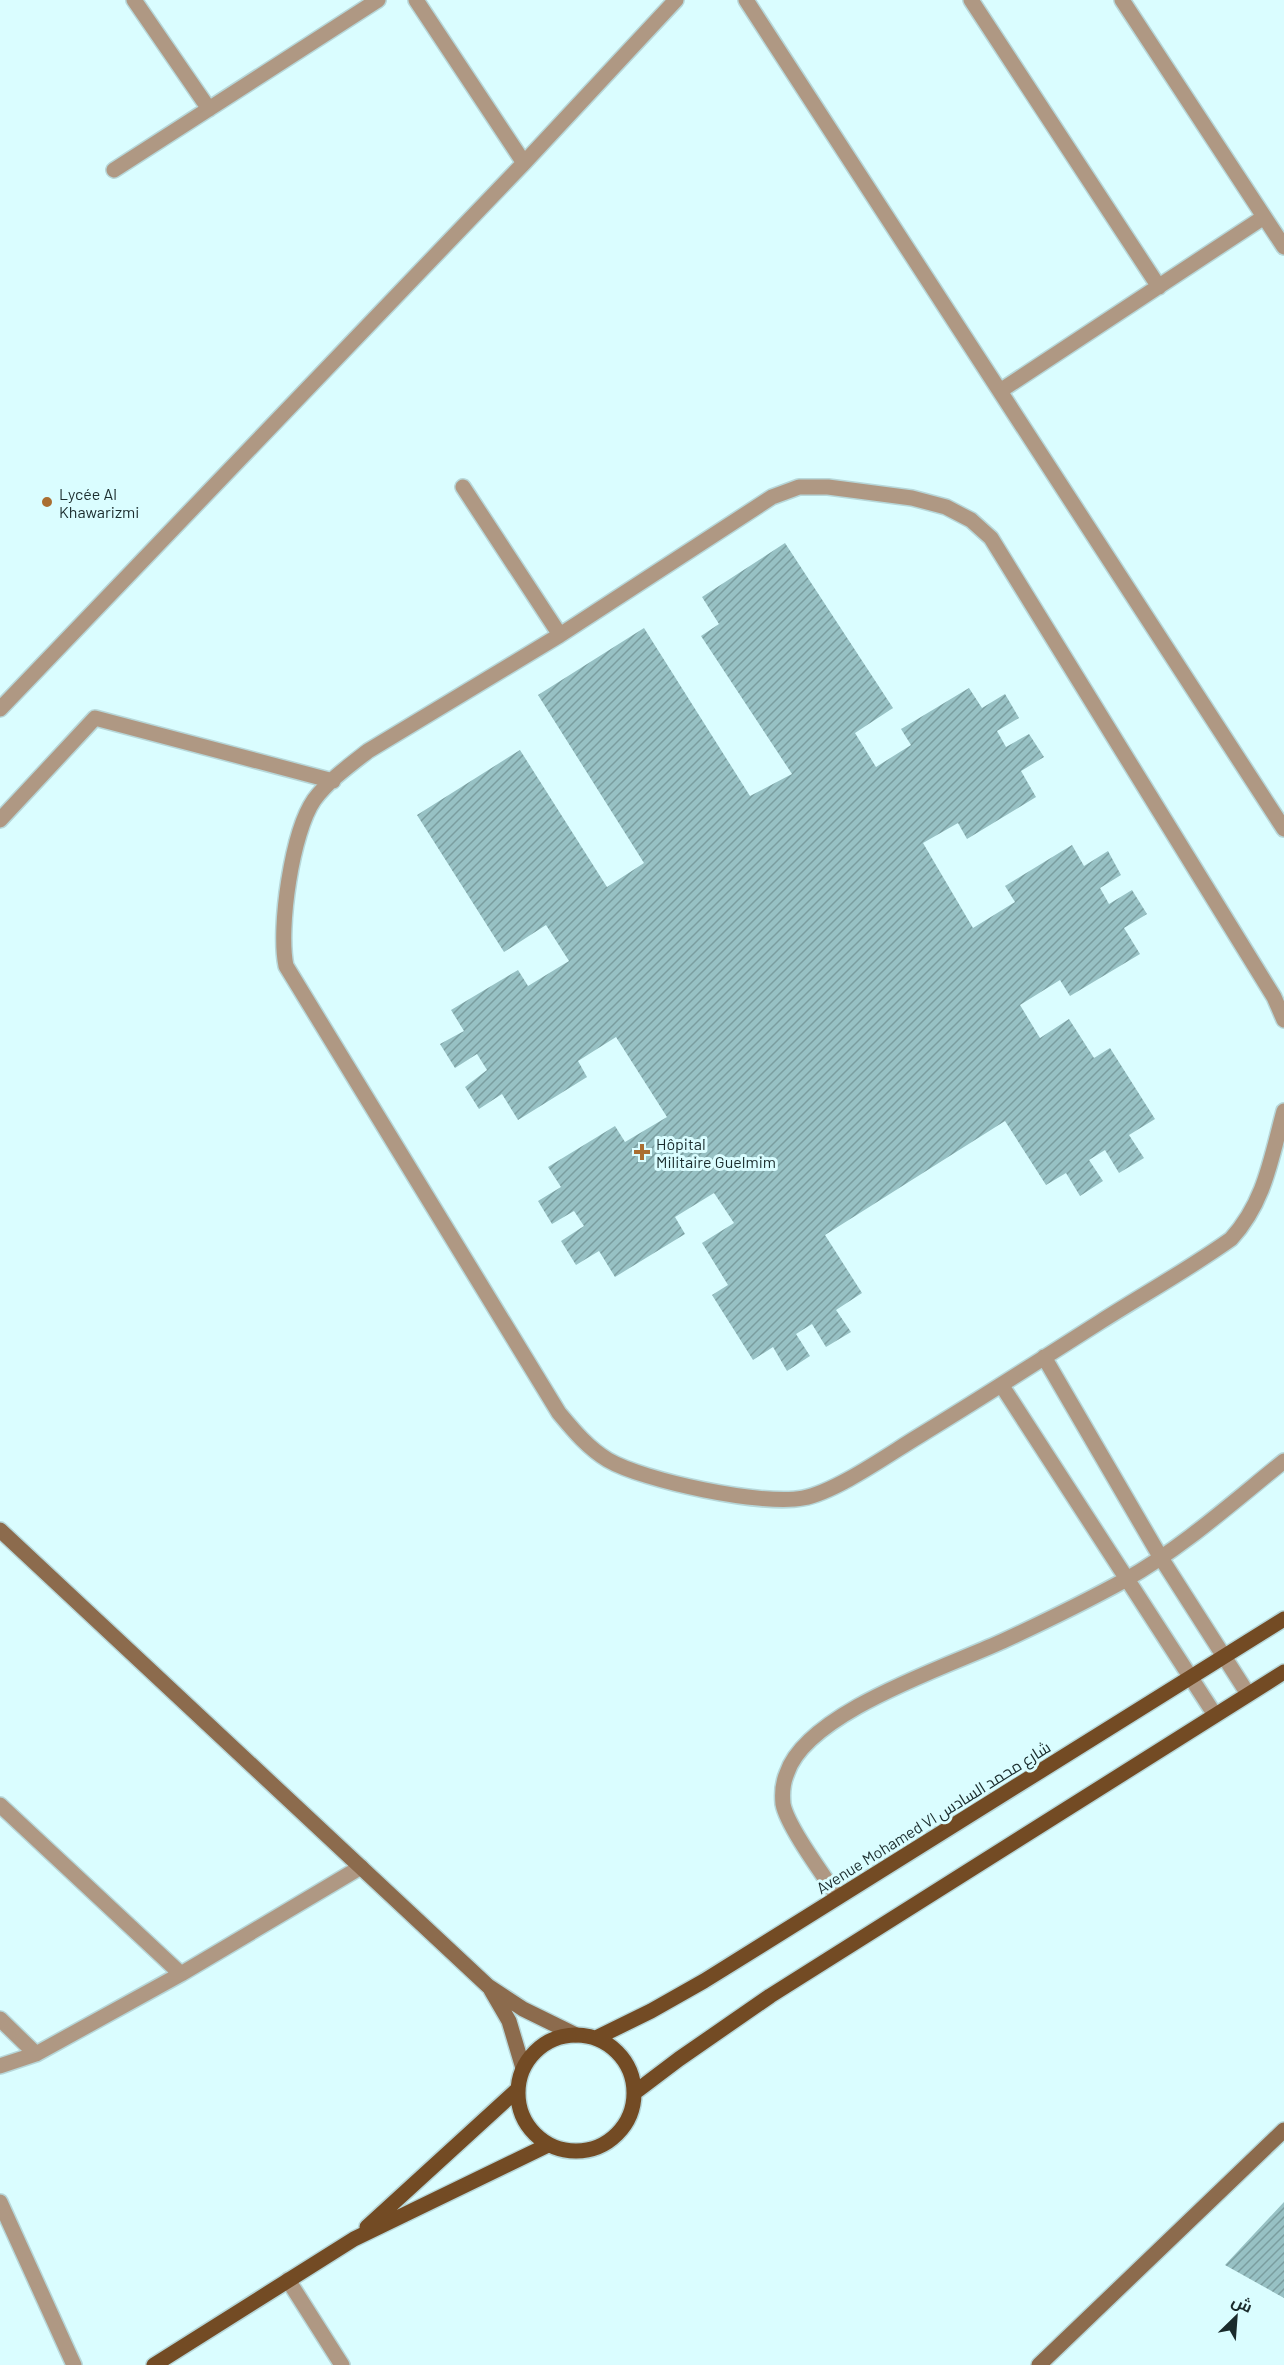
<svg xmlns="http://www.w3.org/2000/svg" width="1284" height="2365" font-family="Barlow,Cairo,sans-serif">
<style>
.building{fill:url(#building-hatch)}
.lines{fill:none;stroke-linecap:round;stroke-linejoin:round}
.lane-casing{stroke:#b7d7d9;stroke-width:18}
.street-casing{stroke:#b7d7d9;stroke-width:18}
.secondary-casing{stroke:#b7d7d9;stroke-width:18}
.primary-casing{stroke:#b7d7d9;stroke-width:18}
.lane{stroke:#af9883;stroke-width:15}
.street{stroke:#af9883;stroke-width:15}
.secondary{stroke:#8c6b4d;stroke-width:15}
.primary{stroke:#734b24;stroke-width:15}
.poi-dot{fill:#aa6e31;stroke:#dafdff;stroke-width:2}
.labels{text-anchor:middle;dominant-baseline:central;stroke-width:6;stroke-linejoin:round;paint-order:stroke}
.poi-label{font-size:16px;fill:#1a2b2c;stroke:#dafdff;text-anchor:start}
.street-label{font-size:16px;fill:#1a2b2c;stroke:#dafdff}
</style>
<defs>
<pattern id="building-hatch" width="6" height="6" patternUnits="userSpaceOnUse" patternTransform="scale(1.5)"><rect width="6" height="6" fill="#97c1c4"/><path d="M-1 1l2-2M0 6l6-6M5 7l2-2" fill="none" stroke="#7a9d9f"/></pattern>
</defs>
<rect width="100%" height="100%" fill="#dafdff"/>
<path class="building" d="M785 543 893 708 855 733 876 767 911 745 901 729 969 688 982 708 1005 694 1019 718 997 731 1006 747 1029 734 1044 757 1021 771 1036 797 967 839 958 823 923 843 973 928 1015 902 1005 886 1072 845 1084 866 1108 851 1121 875 1100 888 1109 904 1132 890 1147 914 1124 928 1140 954 1070 996 1060 980 1020 1005 1040 1038 1069 1019 1094 1058 1110 1048 1155 1119 1129 1135 1144 1158 1119 1173 1105 1150 1089 1160 1103 1181 1080 1196 1066 1173 1046 1185 1005 1121 825 1235 862 1293 836 1310 851 1332 826 1347 812 1324 796 1334 810 1356 787 1371 773 1347 753 1360 712 1295 728 1285 702 1243 734 1223 714 1193 675 1217 685 1234 615 1277 599 1251 576 1265 561 1241 584 1226 574 1211 552 1224 538 1201 561 1187 548 1167 615 1126 625 1142 667 1117 616 1037 578 1061 587 1077 518 1120 502 1094 479 1109 465 1087 487 1070 477 1054 455 1068 440 1044 464 1031 451 1010 518 970 528 986 569 961 546 925 504 952 417 815 520 750 607 887 644 863 538 695 644 628 750 796 792 774 701 636 719 624 702 597Z
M1284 2202V2298L1225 2265Z"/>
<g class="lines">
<defs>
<path id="lane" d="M463 487 560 635
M0 820 95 718 333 781
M1284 1020 1274 997 991 538 971 520 946 507 912 498 828 487H799L772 497 560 635 368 751C350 765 328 781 314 800 292 832 278 928 286 966L559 1413C574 1431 588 1448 608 1460 644 1481 763 1506 803 1498 836 1492 889 1454 919 1436 980 1399 1040 1360 1100 1322 1144 1294 1189 1269 1231 1239 1265 1202 1271 1158 1284 1111
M1044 1357 1161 1558 1248 1694
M1002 1386 1215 1715
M838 1897C824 1876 787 1826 783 1804 782 1794 783 1782 787 1773 807 1712 949 1666 1003 1641 1044 1622 1085 1602 1125 1580 1182 1548 1233 1502 1284 1461"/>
<path id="street" d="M134 0 209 109
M416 0 524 163
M746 0 1284 829
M971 0 1159 287
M1122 0 1284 247
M114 170 378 0
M1000 391 1264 217
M0 709 524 163 676 0
M0 1805 181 1974
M0 2019 36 2054
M0 2066 36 2054 181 1974 361 1867
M0 2202 74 2365
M288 2280 342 2365"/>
<path id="secondary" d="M0 1530 488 1986 523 2009 576 2035
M491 1990 509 2021 523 2068
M1039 2365 1284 2130"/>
<path id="primary" d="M518 2093a58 58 0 1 1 116 0a58 58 0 1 1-116 0Z
M596 2038 651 2011 704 1981 1284 1619
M634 2093 679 2059 770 1996 1284 1672
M367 2227 518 2089
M154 2365 354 2239 548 2145"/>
</defs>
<use href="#lane" class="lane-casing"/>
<use href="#street" class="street-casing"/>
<use href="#secondary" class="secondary-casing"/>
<use href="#primary" class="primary-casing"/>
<use href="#lane" class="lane"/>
<use href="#street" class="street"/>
<use href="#secondary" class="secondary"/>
<use href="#primary" class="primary"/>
</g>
<g class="poi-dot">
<circle cx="47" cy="502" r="6"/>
<path d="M639 1143h6v6h6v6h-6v6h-6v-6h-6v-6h6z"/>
</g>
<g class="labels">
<g class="poi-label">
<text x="59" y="493">Lycée Al<tspan x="59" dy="18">Khawarizmi</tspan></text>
<text x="656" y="1143">Hôpital<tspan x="656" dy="18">Militaire Guelmim</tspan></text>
</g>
<g class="street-label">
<text transform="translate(933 1817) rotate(-32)">Avenue Mohamed VI شارع محمد السادس</text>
</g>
</g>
<g transform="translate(1236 2317) rotate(25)" stroke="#dafdff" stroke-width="4.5" paint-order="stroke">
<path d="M0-4.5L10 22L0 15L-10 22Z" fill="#1a2b2c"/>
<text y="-9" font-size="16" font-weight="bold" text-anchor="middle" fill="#1a2b2c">ش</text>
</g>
</svg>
